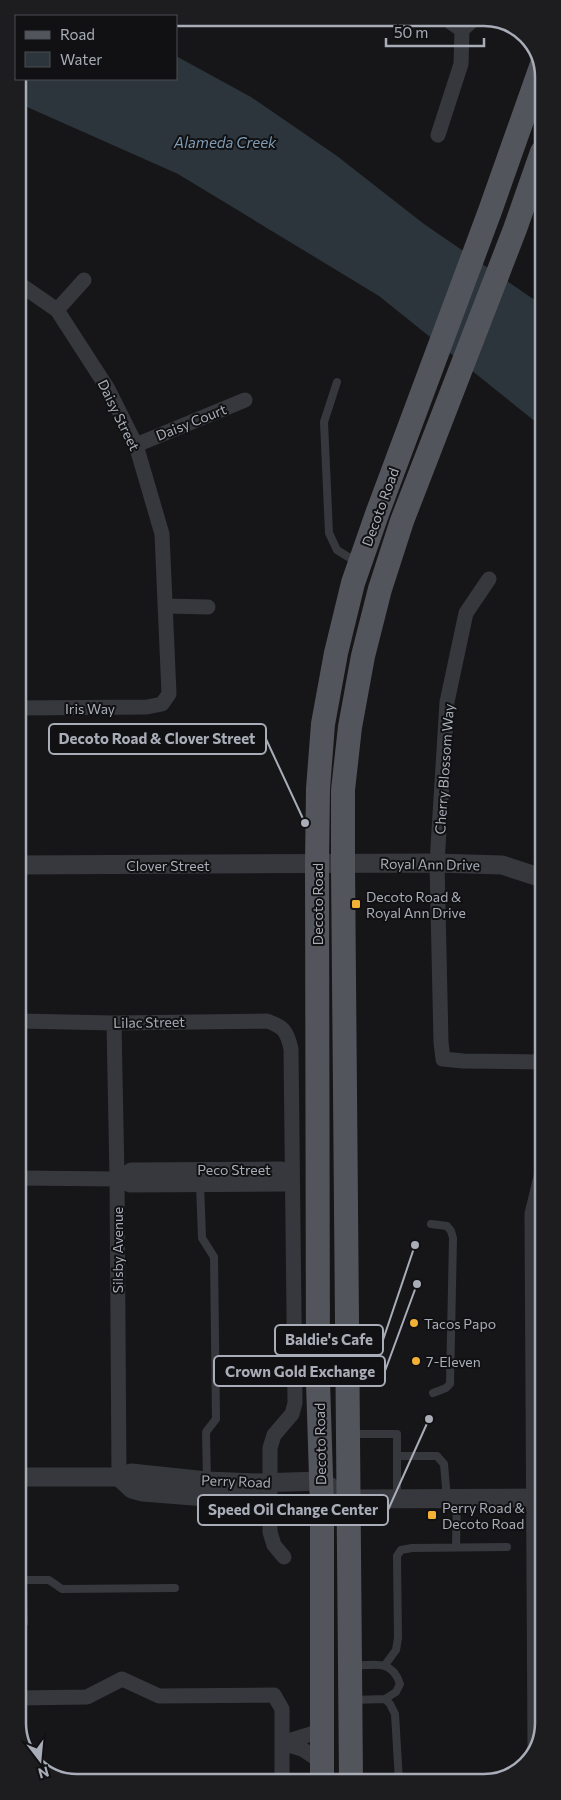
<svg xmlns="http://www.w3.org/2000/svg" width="561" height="1800" font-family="Commissioner,sans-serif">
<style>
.water{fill:#2c353c}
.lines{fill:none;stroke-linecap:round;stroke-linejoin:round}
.service{stroke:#37383d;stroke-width:8}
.minor{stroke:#37383d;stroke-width:15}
.tertiary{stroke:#37383d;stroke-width:19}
.primary{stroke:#53555c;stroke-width:24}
.poi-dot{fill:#f2b134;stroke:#111113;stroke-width:2}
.labels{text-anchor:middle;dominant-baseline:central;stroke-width:4;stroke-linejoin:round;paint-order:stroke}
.street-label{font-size:14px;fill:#a8adb8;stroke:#111113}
.poi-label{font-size:14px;fill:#a8adb8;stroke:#111113;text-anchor:start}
.water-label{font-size:15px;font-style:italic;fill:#7f9bb3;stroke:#111113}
.rim{fill:none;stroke:#a8adb8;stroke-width:2.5}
.leader{fill:none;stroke:#a8adb8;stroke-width:2}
.callout-dot{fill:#a8adb8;stroke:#111113;stroke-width:2}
.callout{fill:#111113;stroke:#a8adb8;stroke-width:2}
.callout-label{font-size:15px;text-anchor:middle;font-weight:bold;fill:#a8adb8}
</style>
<rect width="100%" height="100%" fill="#161618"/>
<path class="water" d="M176 56 251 97 337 156 424 224 542 305V427L379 296 178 174 18 103V79H176Z"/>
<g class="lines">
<path class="service" d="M337 382 324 422 329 533 337 550 358 563
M200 1184 202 1238 214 1257 216 1419 206 1432 207 1481
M431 1224 447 1226 451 1231 453 1238 450 1384 446 1388 433 1393
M352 1434H397V1499
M397 1456H437L444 1464 447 1499
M456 1547 457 1499
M19 1580H49L62 1589 175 1588
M23 1580 24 1623
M385 1665 396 1650 398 1638 397 1556 401 1550 412 1548 507 1547
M353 1666C375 1665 392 1659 400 1684L396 1692 385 1699
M352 1700 385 1699 390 1704 395 1714 399 1781"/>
<path class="minor" d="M445 18 462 30
M438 135 461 64 462 30 475 18
M18 283 57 310 108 389 136 445 162 534 169 694 162 704 147 707 18 708
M57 310 84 280
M136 445 245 400
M489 579 466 613 447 702 437 863 441 1042 443 1059 463 1061 543 1062
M166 606 208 607
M19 1021 114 1023 267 1021C284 1027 287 1031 291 1049L295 1403 292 1414 274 1435 270 1448V1532L274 1545 284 1557
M114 1023 117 1179 119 1477
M19 1178 117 1179 130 1185 283 1184 292 1177 281 1169 131 1170 117 1179
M19 1698 87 1697 122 1679 159 1696 274 1695 282 1709V1781
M282 1743 302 1749 322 1762
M282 1743 311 1734 322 1728
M535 1747 532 1214 543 1168"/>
<path class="tertiary" d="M18 865 437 863 502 865 542 878
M19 1477H119L131 1473 207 1481 257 1483 321 1481 349 1499
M119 1477 132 1489 143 1492 256 1501 287 1506 322 1508 349 1499 543 1498"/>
<path class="primary" d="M322 1781V1508L318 1382 317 864 318 789 323 724 336 653 353 583 377 514 490 211 542 64
M351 1781 343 864V790L350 727 363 656 380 589 402 521 515 229 542 152"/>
</g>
<g class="poi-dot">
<rect x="351" y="899" width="10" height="10" rx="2.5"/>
<circle cx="414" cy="1323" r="5"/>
<circle cx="416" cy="1361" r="5"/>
<rect x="427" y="1510" width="10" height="10" rx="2.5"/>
</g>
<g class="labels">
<g class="street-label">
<text transform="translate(119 415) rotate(64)">Daisy Street</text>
<text transform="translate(191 422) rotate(-22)">Daisy Court</text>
<text transform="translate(380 507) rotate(-70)">Decoto Road</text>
<text x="90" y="708">Iris Way</text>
<text transform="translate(444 769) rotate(-86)">Cherry Blossom Way</text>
<text transform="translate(430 864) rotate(1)">Royal Ann Drive</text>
<text x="168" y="865">Clover Street</text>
<text transform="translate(317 904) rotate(-90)">Decoto Road</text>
<text transform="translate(149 1022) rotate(-1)">Lilac Street</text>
<text x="234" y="1169">Peco Street</text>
<text transform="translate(117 1250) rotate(-90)">Silsby Avenue</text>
<text transform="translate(320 1444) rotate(-91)">Decoto Road</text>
<text transform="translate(236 1481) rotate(2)">Perry Road</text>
</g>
<g class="poi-label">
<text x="366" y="896">Decoto Road &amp;<tspan x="366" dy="16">Royal Ann Drive</tspan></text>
<text x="424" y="1323">Tacos Papo</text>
<text x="426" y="1361">7-Eleven</text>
<text x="442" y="1507">Perry Road &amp;<tspan x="442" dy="16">Decoto Road</tspan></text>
</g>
<g class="water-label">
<text x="225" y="142">Alameda Creek</text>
</g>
</g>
<path d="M0 0H561V1800H0ZM77 26H484A51 51 0 0 1 535 77V1723A51 51 0 0 1 484 1774H77A51 51 0 0 1 26 1723V77A51 51 0 0 1 77 26Z" fill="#1d1d20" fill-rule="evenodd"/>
<path class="rim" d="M77 26H484A51 51 0 0 1 535 77V1723A51 51 0 0 1 484 1774H77A51 51 0 0 1 26 1723V77A51 51 0 0 1 77 26Z"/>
<path class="leader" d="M305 823L266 739M415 1245L383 1340M417 1284L385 1371M429 1419L388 1510"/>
<g class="callout-dot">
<circle cx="305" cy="823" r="5"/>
<circle cx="415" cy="1245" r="5"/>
<circle cx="417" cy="1284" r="5"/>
<circle cx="429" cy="1419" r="5"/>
</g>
<g class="callout">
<rect x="49" y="724" width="217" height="30" rx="5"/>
<rect x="275" y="1325" width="108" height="30" rx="5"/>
<rect x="214" y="1356" width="171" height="30" rx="5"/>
<rect x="198" y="1495" width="190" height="30" rx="5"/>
</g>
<g class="callout-label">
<text x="157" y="744">Decoto Road &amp; Clover Street</text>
<text x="329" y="1345">Baldie's Cafe</text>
<text x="300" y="1377">Crown Gold Exchange</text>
<text x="293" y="1515">Speed Oil Change Center</text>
</g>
<rect x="15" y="15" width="162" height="65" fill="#111113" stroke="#4d4f55"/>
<rect x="25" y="31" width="25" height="8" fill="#53555c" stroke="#4d4f55"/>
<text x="60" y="40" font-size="15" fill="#a8adb8">Road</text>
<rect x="25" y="52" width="25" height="15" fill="#2c353c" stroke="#4d4f55"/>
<text x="60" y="65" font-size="15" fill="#a8adb8">Water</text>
<g transform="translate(40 1760) rotate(164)" stroke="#111113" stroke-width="4" paint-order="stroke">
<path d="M0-4L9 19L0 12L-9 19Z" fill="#a8adb8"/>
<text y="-8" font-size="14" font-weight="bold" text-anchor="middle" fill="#a8adb8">N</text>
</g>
<path d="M386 38v8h98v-8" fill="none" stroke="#a8adb8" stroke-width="2.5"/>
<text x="394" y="38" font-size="15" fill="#a8adb8" stroke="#111113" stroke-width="4" paint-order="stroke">50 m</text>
</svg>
